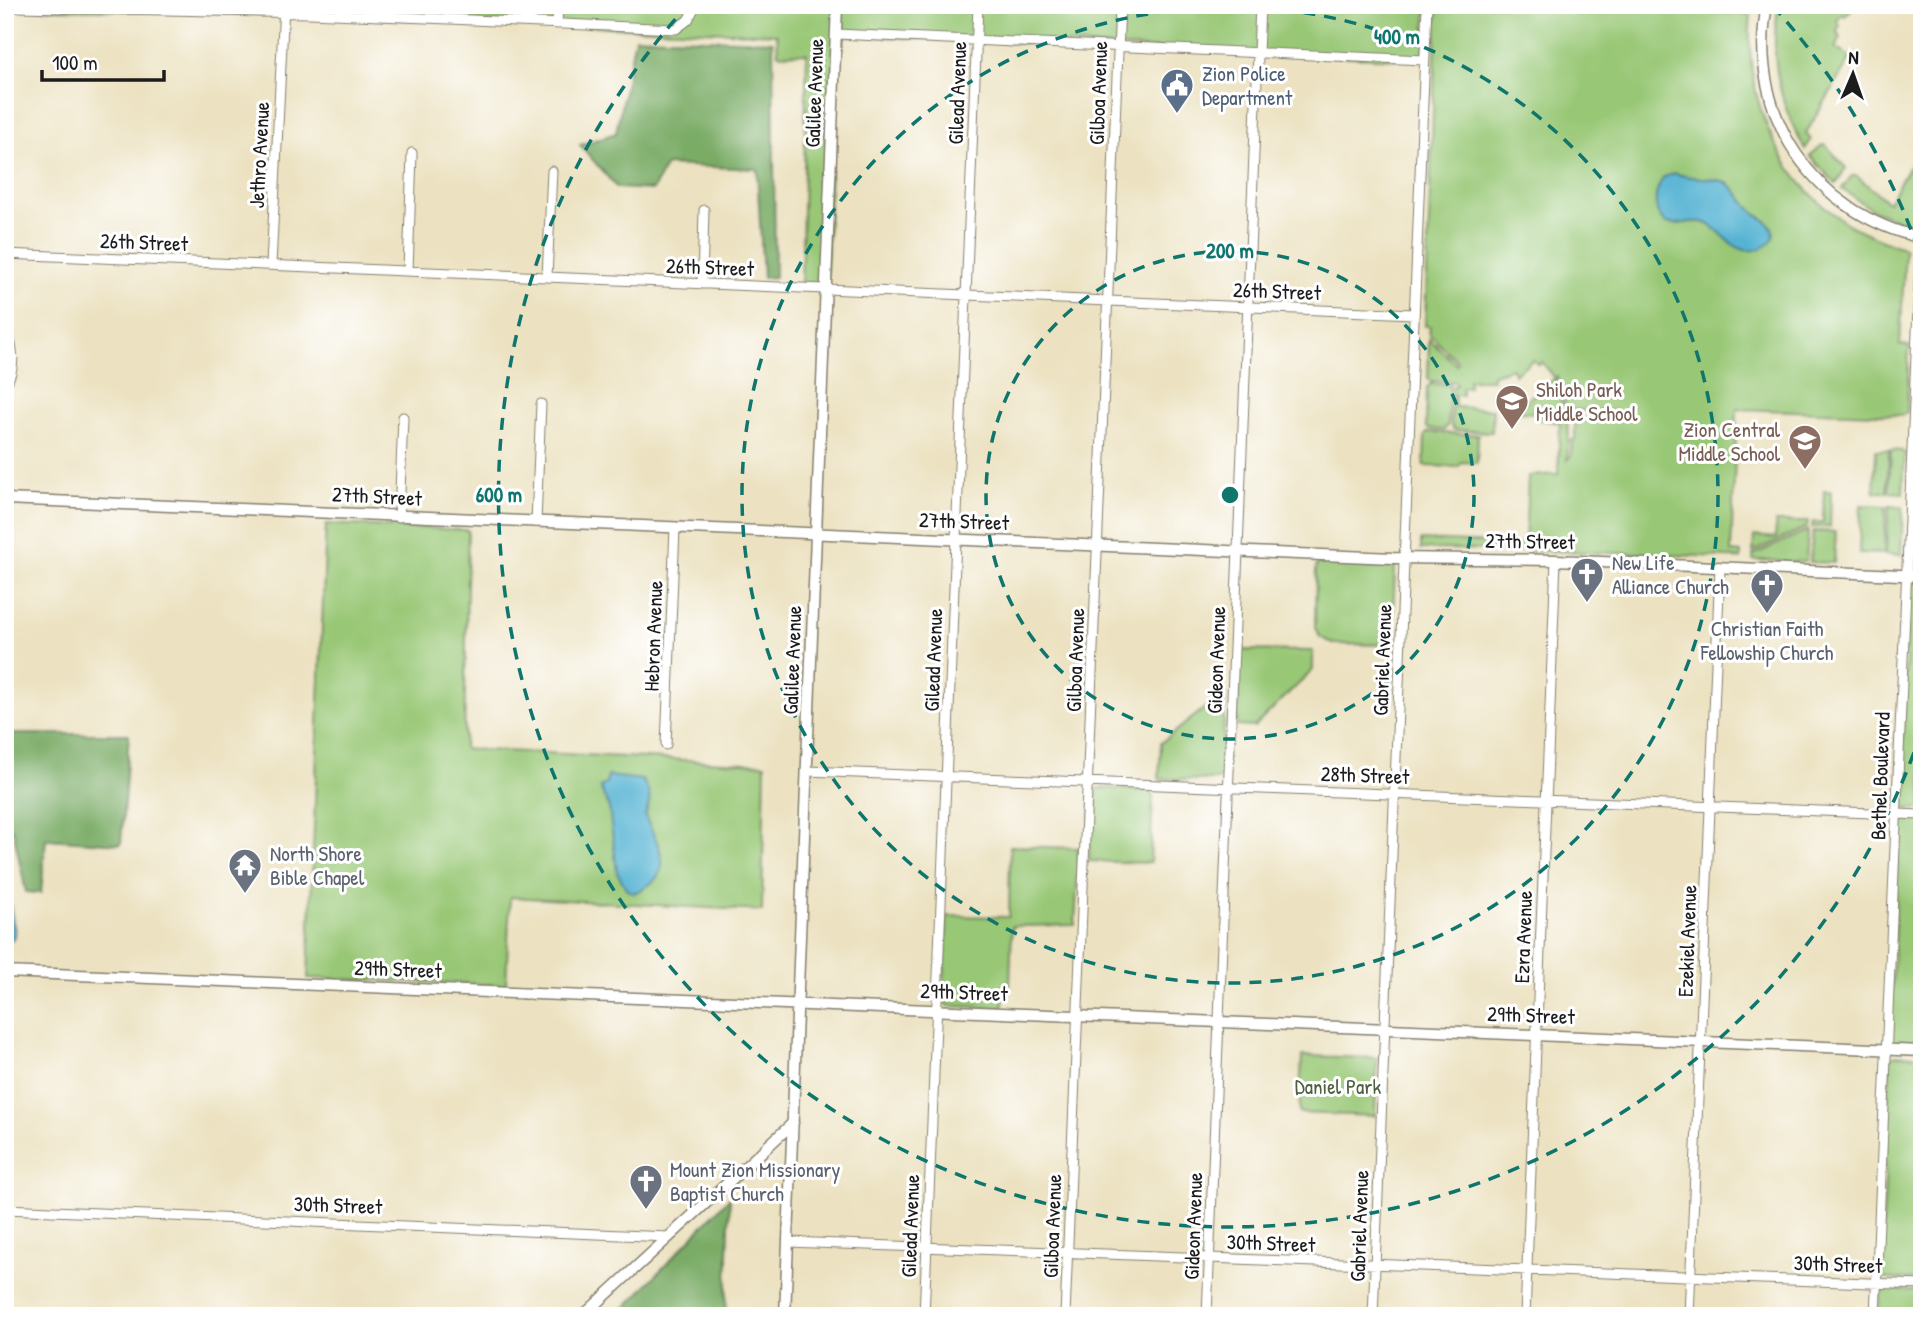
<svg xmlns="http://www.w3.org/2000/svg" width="1927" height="1321" font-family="'Patrick Hand',sans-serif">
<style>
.green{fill:#98c775;stroke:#5a7248;stroke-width:2}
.forest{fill:#7aac66;stroke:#4b6441;stroke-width:2}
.water{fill:#55b3d3;stroke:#386878;stroke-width:2}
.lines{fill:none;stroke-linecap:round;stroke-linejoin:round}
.minor-casing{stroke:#847f6e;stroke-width:11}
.tertiary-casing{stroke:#847f6e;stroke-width:13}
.minor{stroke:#fff;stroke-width:9}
.tertiary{stroke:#fff;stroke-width:10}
.ring{fill:none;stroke:#0f766e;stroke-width:3.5;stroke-dasharray:12 9}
.labels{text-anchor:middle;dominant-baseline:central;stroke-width:6;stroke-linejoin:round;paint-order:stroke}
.service-label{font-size:21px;fill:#4e5e75;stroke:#fff;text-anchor:start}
.street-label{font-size:21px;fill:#1c1c1c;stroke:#fff}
.education-label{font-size:21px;fill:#785e54;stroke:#fff;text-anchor:start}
.worship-label{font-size:21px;fill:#5b616d;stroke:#fff;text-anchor:start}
.park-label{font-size:21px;fill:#4e6040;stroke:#fff}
.centre{fill:#0f766e;stroke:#fff;stroke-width:3.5}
.ring-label{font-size:21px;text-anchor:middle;font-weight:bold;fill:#0f766e;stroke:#fff;stroke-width:6;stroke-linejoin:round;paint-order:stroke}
</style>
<rect width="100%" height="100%" fill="#fff"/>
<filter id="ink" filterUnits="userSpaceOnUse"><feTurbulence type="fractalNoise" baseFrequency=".0143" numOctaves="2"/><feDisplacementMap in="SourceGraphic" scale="14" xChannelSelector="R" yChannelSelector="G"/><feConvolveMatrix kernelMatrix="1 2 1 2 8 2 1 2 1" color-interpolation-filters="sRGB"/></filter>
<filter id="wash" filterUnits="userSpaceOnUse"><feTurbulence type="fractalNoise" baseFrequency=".00686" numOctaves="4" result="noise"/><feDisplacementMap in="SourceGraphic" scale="28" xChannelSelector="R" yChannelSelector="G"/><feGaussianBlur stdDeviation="1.57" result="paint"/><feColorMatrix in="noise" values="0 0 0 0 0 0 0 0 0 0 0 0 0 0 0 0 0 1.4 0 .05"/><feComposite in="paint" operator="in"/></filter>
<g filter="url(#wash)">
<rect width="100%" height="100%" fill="#ece2c1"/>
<path class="green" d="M5 5H1427L1424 60 836 35 826 289 801 288 807 53 778 54 777 34 284 14 5 8Z
M1437 5H1540L1751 14C1743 93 1775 174 1842 220 1861 233 1883 240 1905 249L1900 345 1909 346 1907 412 1902 415 1737 409 1731 552 1741 553V559L1726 557 1528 550 1421 549V540L1525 544 1528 476 1558 474 1560 423 1537 419V416L1566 417 1569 434 1567 460 1571 455 1572 440H1575V419H1615V411L1567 410 1557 376 1555 378 1565 414 1518 412 1519 406 1555 378 1542 362 1538 365 1533 360 1514 374 1512 368 1491 375 1493 380H1469V387H1462V395H1455V407L1493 409 1492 432 1454 430 1451 425 1453 386H1456V382L1431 381 1428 378 1429 339 1456 364 1457 361 1429 334 1430 326H1425Z
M1779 5H1850L1852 9 1845 16 1842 14 1837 21 1840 26 1837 30 1841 38 1835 48 1855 60 1849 61 1806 133 1811 140 1805 149C1779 104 1768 57 1779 5Z
M1822 145H1826L1846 168 1836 184 1810 156Z
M1922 145V228L1874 211 1842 189 1852 176H1856L1888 202Z
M1431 384 1450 385 1448 425 1444 430 1429 429 1426 426 1427 387Z
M1429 432 1478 435 1477 463 1462 462 1458 467 1424 466 1425 435Z
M1876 450H1889L1887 492H1874Z
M1891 450 1902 451 1905 454 1903 493 1889 492Z
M1824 490 1831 492 1830 527H1812L1813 522H1823Z
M1861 505 1886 506 1884 554 1859 553Z
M1889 506 1903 507 1901 555 1886 554Z
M1775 522H1808L1807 527 1753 552 1754 536 1776 538Z
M326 524 468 530 464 749 765 764 762 911 510 897 506 985 308 978Z
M1808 530 1806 562 1753 560V555Z
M1813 531 1836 532 1834 563 1810 562Z
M1318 563 1395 566 1392 645 1333 644 1320 637 1315 628 1316 567Z
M1918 581 1922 582V809H1906L1902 806 1900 800 1909 590 1912 584Z
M1240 650 1313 651V670L1254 727 1237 726Z
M1225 692 1222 775 1218 780 1159 779 1161 743Z
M1098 788 1149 790 1153 797 1150 863 1089 861 1092 792Z
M1905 820 1922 821V1045L1896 1044 1892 1042 1890 1037 1899 825Z
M1010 846 1079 848 1075 925 1012 926 1010 985H1004L1003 1008 949 1006 943 1002 947 916 1009 917Z
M1895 1055 1922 1056V1280L1886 1279 1882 1277 1881 1272 1890 1059Z
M1302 1056 1377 1058 1375 1116 1299 1113Z
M1886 1289 1922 1291V1316H1879L1880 1295Z"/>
<path class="forest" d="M635 37 773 41 775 277 763 278 757 169 666 165 653 190 617 188 580 145 616 133Z
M5 734H129L121 844 46 839 41 893 26 892 13 830 5 827Z
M730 1197 726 1316H621L620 1313Z"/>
<path class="water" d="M1675 173C1694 181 1712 175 1727 183 1740 190 1744 206 1756 214 1762 218 1769 221 1772 228 1780 244 1758 252 1745 250 1728 246 1721 229 1706 223 1691 218 1679 228 1664 222 1652 210 1654 190 1664 177Z
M608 776 642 780C652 794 651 800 645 816 660 850 679 874 634 893L627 890 617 872 609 808 600 787 606 784Z
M5 877 15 933 12 940 5 942Z"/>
</g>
<g filter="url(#ink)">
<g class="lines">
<defs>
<path id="minor" d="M17 7 310 13 676 29 688 20 696 5
M557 24 558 5
M836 34 1424 60
M5 254 1414 314
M271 265 284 5
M408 271 412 153
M547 277 552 171
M702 284 704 210
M5 321C11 343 19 365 5 385
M399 517 403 417
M536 522 541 404
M666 745 675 528
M807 771 1922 815
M5 1209 669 1237
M788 1242 1922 1285
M924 1316 978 5
M1065 1316 1120 5
M1207 1316 1260 5
M1373 1316 1427 5
M1525 1316 1556 560
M1689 1316 1720 567
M1875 1316 1921 238"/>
<path id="tertiary" d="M1767 5C1746 115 1814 214 1922 238
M5 499 1393 558 1556 560 1922 576
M5 972 1922 1051
M583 1316 793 1123
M785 1316 837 5"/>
</defs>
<use href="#minor" class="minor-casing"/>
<use href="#tertiary" class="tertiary-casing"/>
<use href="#minor" class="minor"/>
<use href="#tertiary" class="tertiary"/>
</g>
</g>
<g class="ring">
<circle cx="1230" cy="495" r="244"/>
<circle cx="1230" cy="495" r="488"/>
<path d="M1921 733A731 731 0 1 1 687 6M1773 6A731 731 0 0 1 1921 257"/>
</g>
<defs>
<symbol id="civic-pin" viewBox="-11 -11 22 30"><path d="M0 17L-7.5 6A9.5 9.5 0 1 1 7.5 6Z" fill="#5c6f8a" stroke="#fff"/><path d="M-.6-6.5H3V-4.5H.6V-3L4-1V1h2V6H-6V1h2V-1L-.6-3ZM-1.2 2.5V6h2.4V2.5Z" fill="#fff"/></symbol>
<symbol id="school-pin" viewBox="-11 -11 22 30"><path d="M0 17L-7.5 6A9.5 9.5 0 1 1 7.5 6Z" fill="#8d6e63" stroke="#fff"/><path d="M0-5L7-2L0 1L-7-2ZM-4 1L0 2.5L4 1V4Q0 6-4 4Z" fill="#fff"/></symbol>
<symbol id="church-pin" viewBox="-11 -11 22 30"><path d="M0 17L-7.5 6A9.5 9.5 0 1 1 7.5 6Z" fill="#6b7280" stroke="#fff"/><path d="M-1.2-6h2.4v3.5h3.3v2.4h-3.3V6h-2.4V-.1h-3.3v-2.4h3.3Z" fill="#fff"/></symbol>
<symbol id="temple-pin" viewBox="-11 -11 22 30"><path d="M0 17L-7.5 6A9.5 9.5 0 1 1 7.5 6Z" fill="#6b7280" stroke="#fff"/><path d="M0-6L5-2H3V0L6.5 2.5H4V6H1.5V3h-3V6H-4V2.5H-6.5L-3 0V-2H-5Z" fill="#fff"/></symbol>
</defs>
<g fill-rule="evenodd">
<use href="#civic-pin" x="1158" y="66" width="38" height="52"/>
<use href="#school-pin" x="1493" y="382" width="38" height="52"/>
<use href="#school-pin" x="1786" y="422" width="38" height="52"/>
<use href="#church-pin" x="1568" y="555" width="38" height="52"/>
<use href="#church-pin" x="1748" y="566" width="38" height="52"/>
<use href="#temple-pin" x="226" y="846" width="38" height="52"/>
<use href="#church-pin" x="627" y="1162" width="38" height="52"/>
</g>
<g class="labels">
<g class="service-label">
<text x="1202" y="73">Zion Police<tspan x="1202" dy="24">Department</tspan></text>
</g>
<g class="street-label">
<text transform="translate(814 93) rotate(-88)">Galilee Avenue</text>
<text transform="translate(957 93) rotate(-88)">Gilead Avenue</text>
<text transform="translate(1098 93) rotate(-88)">Gilboa Avenue</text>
<text transform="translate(259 155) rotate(-87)">Jethro Avenue</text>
<text transform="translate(144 242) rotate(2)">26th Street</text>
<text transform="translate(710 267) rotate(2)">26th Street</text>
<text transform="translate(1277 291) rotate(2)">26th Street</text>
<text transform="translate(377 496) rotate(3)">27th Street</text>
<text transform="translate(964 521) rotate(2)">27th Street</text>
<text transform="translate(1530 541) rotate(1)">27th Street</text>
<text transform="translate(653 636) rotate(-88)">Hebron Avenue</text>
<text transform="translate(792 660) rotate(-88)">Galilee Avenue</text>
<text transform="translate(933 660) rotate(-88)">Gilead Avenue</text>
<text transform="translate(1075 660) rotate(-88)">Gilboa Avenue</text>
<text transform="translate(1216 660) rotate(-88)">Gideon Avenue</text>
<text transform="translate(1382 660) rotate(-88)">Gabriel Avenue</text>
<text transform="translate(1365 775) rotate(2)">28th Street</text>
<text transform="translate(1880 776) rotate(-88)">Bethel Boulevard</text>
<text transform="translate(1523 937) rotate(-88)">Ezra Avenue</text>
<text transform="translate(1687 941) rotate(-88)">Ezekiel Avenue</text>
<text transform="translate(398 969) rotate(2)">29th Street</text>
<text transform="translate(964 992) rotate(2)">29th Street</text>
<text transform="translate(1531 1015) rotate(2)">29th Street</text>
<text transform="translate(338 1205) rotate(2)">30th Street</text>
<text transform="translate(910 1226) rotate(-88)">Gilead Avenue</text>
<text transform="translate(1052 1226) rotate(-88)">Gilboa Avenue</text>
<text transform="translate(1193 1226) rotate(-88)">Gideon Avenue</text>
<text transform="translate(1359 1226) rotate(-88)">Gabriel Avenue</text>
<text transform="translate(1271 1243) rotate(2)">30th Street</text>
<text transform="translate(1838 1264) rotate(2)">30th Street</text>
</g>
<g class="education-label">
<text x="1536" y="389">Shiloh Park<tspan x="1536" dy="24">Middle School</tspan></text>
<text x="1780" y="429" text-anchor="end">Zion Central<tspan x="1780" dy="24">Middle School</tspan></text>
</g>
<g class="worship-label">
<text x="1612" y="562">New Life<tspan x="1612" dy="24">Alliance Church</tspan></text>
<text x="1767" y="628" text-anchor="middle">Christian Faith<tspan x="1767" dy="24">Fellowship Church</tspan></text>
<text x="270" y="853">North Shore<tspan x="270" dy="24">Bible Chapel</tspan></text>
<text x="670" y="1169">Mount Zion Missionary<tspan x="670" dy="24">Baptist Church</tspan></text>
</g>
<g class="park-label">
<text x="1338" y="1086">Daniel Park</text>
</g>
</g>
<circle cx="1230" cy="495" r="10" class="centre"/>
<g class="ring-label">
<text x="1397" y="44">400 m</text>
<text x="1230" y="258">200 m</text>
<text x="499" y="502">600 m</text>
</g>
<rect width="1927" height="1321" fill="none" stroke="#fff" stroke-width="28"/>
<g transform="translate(1853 74) rotate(2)" stroke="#ffffff" stroke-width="5" paint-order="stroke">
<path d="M0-5L12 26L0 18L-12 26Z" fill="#1c1c1c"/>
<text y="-10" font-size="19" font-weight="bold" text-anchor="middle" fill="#1c1c1c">N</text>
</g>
<path d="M42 70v10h122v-10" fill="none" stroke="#1c1c1c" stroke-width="3.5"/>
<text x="52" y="70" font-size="21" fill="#1c1c1c" stroke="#ffffff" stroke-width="5" paint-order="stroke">100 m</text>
</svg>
